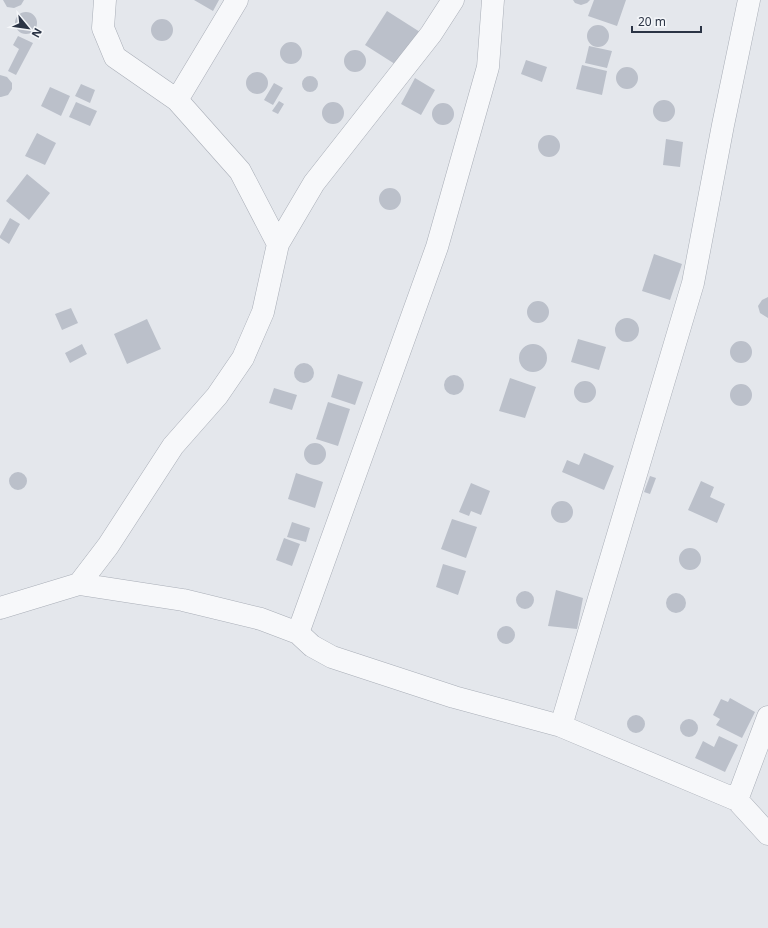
<svg xmlns="http://www.w3.org/2000/svg" width="768" height="928" font-family="'Noto Sans',sans-serif">
<style>
.building{fill:#bbc0ca}
.lines{fill:none;stroke-linecap:round;stroke-linejoin:round}
.minor-casing{stroke:#a9aeb7;stroke-width:23}
.minor{stroke:#f7f8fa;stroke-width:22}
</style>
<rect width="100%" height="100%" fill="#e4e7ec"/>
<path class="building" d="M3 0H24L21 5 14 8 7 7Z
M194 0H219L213 11Z
M573 0H590L587 3 581 5 575 3Z
M594 0H626L617 26 588 16Z
M387 11 420 32 398 66 365 45Z
M15 23a11 11 0 1 1 22 0a11 11 0 1 1-22 0Z
M151 30a11 11 0 1 1 22 0a11 11 0 1 1-22 0Z
M587 36a11 11 0 1 1 22 0a11 11 0 1 1-22 0Z
M18 36 33 43 16 75 8 71 19 49 13 45Z
M280 53a11 11 0 1 1 22 0a11 11 0 1 1-22 0Z
M589 46 612 51 607 68 585 63Z
M344 61a11 11 0 1 1 22 0a11 11 0 1 1-22 0Z
M526 60 547 67 542 82 521 74Z
M582 65 607 71 602 95 576 89Z
M616 78a11 11 0 1 1 22 0a11 11 0 1 1-22 0Z
M246 83a11 11 0 1 1 22 0a11 11 0 1 1-22 0Z
M0 75 7 77 12 83V89L8 95 1 97H0Z
M302 84a8 8 0 1 1 16 0a8 8 0 1 1-16 0Z
M415 78 435 90 421 115 401 104Z
M274 83 283 88 273 105 264 100Z
M81 84 95 90 90 103 75 96Z
M50 87 70 96 61 116 41 106Z
M653 111a11 11 0 1 1 22 0a11 11 0 1 1-22 0Z
M279 101 284 104 278 114 272 111Z
M76 102 97 111 90 126 69 117Z
M322 113a11 11 0 1 1 22 0a11 11 0 1 1-22 0Z
M432 114a11 11 0 1 1 22 0a11 11 0 1 1-22 0Z
M37 133 56 143 45 165 25 156Z
M538 146a11 11 0 1 1 22 0a11 11 0 1 1-22 0Z
M666 139 683 142 680 167 663 165Z
M27 174 50 193 29 220 6 201Z
M379 199a11 11 0 1 1 22 0a11 11 0 1 1-22 0Z
M10 218 20 224 9 244 0 238V236Z
M654 254 682 264 670 300 642 291Z
M768 297V318L760 313 758 306 762 300Z
M527 312a11 11 0 1 1 22 0a11 11 0 1 1-22 0Z
M71 308 78 323 62 330 55 314Z
M615 330a12 12 0 1 1 24 0a12 12 0 1 1-24 0Z
M147 319 161 349 127 364 114 334Z
M578 339 606 347 599 370 571 362Z
M730 352a11 11 0 1 1 22 0a11 11 0 1 1-22 0Z
M82 344 87 354 70 363 65 353Z
M519 358a14 14 0 1 1 28 0a14 14 0 1 1-28 0Z
M294 373a10 10 0 1 1 20 0a10 10 0 1 1-20 0Z
M338 374 363 382 355 405 331 397Z
M444 385a10 10 0 1 1 20 0a10 10 0 1 1-20 0Z
M510 378 536 387 525 418 499 411Z
M574 392a11 11 0 1 1 22 0a11 11 0 1 1-22 0Z
M730 395a11 11 0 1 1 22 0a11 11 0 1 1-22 0Z
M274 388 297 395 292 410 269 403Z
M328 402 350 409 338 446 316 439Z
M304 454a11 11 0 1 1 22 0a11 11 0 1 1-22 0Z
M584 453 614 466 604 490 562 472 567 460 579 465Z
M9 481a9 9 0 1 1 18 0a9 9 0 1 1-18 0Z
M296 473 323 482 315 508 288 499Z
M650 476 656 478 650 494 644 492Z
M701 481 714 487 710 497 725 504 717 523 688 510Z
M471 483 490 491 481 515 471 511 469 516 459 512Z
M551 512a11 11 0 1 1 22 0a11 11 0 1 1-22 0Z
M452 519 477 527 466 558 441 549Z
M292 522 310 528 306 542 287 537Z
M284 538 300 544 292 566 276 560Z
M679 559a11 11 0 1 1 22 0a11 11 0 1 1-22 0Z
M443 564 466 571 458 595 436 587Z
M556 590 583 598 577 629 548 626Z
M516 600a9 9 0 1 1 18 0a9 9 0 1 1-18 0Z
M666 603a10 10 0 1 1 20 0a10 10 0 1 1-20 0Z
M497 635a9 9 0 1 1 18 0a9 9 0 1 1-18 0Z
M730 698 755 712 742 738 716 725 720 719 713 715 721 699 728 702Z
M627 724a9 9 0 1 1 18 0a9 9 0 1 1-18 0Z
M680 728a9 9 0 1 1 18 0a9 9 0 1 1-18 0Z
M719 736 738 745 725 772 695 758 703 741 714 747Z"/>
<g class="lines">
<defs>
<path id="minor" d="M177 100 237 0
M278 244 314 183 431 34 453 0
M79 584 108 546 173 446 217 396 243 358 263 312 278 244 240 171 177 100 115 57 103 28 105 0
M0 608 79 584 183 600 261 619 298 633 312 646 332 657 454 697 561 726 737 800 768 834
M298 633 437 247 488 67 493 0
M561 726 693 283 723 125 749 0
M737 800 768 717"/>
</defs>
<use href="#minor" class="minor-casing"/>
<use href="#minor" class="minor"/>
</g>
<g transform="translate(28 28) rotate(119)" stroke="#f4f6f9" stroke-width="3" paint-order="stroke">
<path d="M0-3L7 15L0 10L-7 15Z" fill="#2b3445"/>
<text y="-6" font-size="11" font-weight="bold" text-anchor="middle" fill="#2b3445">N</text>
</g>
<path d="M632 26v6h69v-6" fill="none" stroke="#2b3445" stroke-width="2"/>
<text x="638" y="26" font-size="12" fill="#2b3445" stroke="#f4f6f9" stroke-width="3" paint-order="stroke">20 m</text>
</svg>
